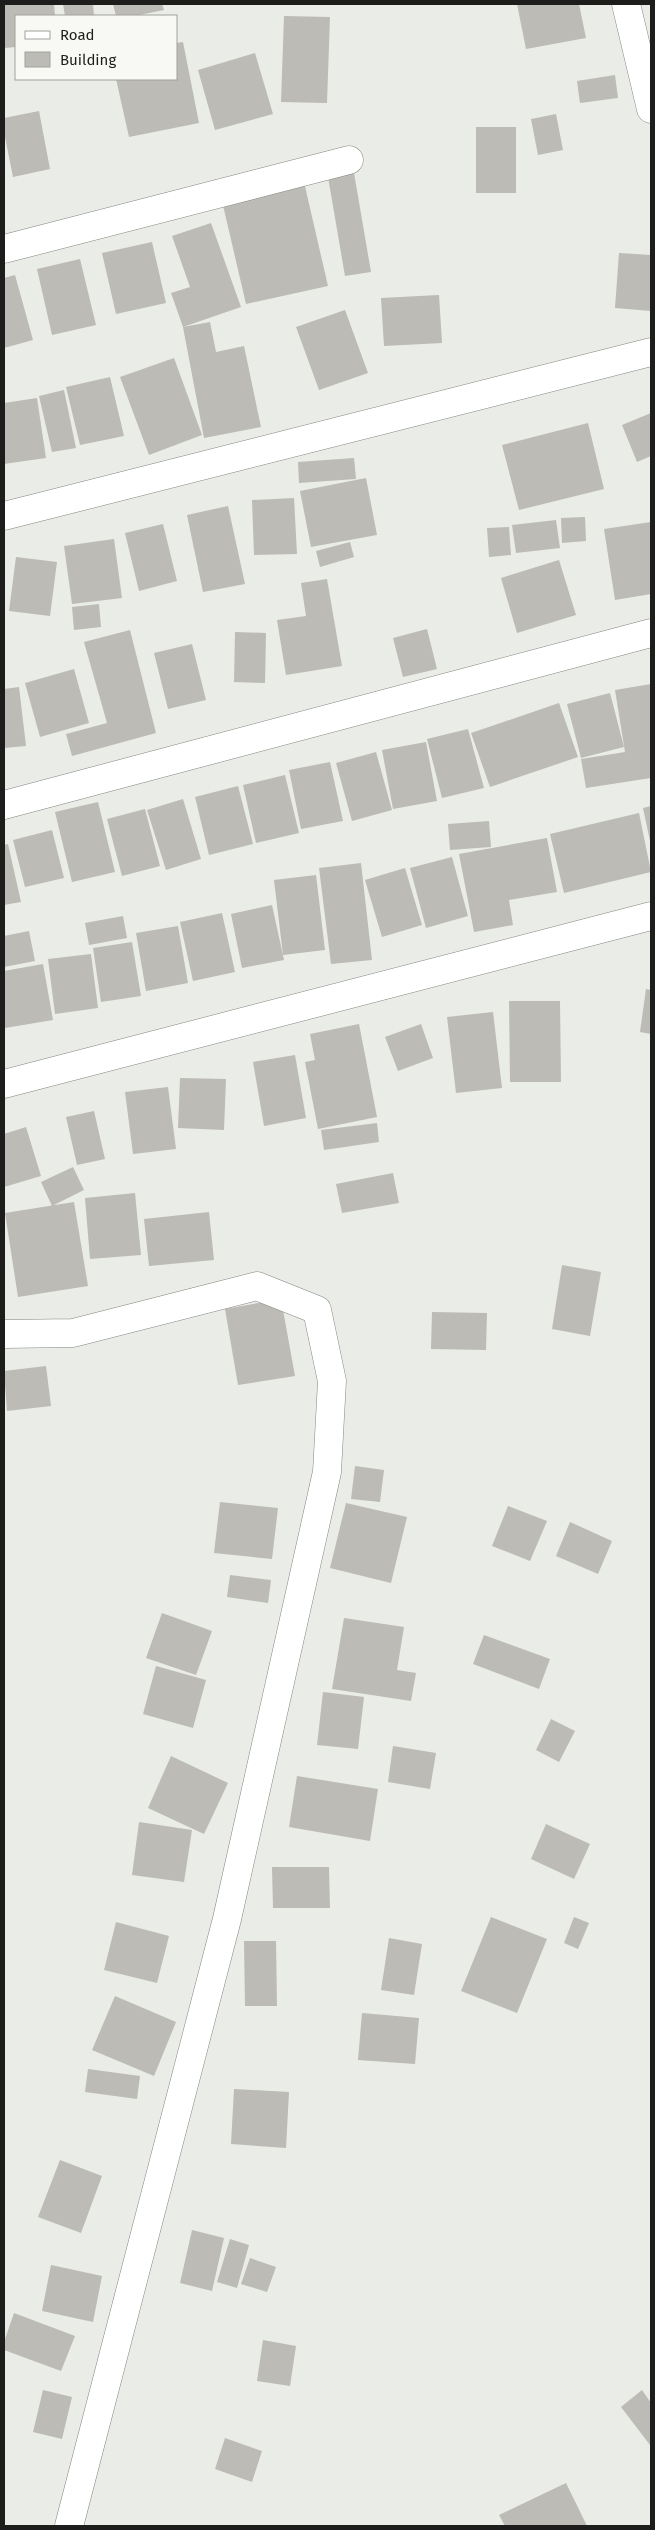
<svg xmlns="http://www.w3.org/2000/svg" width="655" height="2530" font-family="'Fira Sans',sans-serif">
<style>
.building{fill:#bcbbb6}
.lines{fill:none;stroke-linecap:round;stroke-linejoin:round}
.minor-casing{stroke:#858681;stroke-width:29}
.minor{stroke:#fff;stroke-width:28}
</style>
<rect width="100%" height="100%" fill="#eaece7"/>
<path class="building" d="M4 4H54L55 16H16V47L4 48Z
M63 4H93L94 16H65Z
M113 4H162L164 10 134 16H116Z
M517 4H579L586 38 526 49Z
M284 16 330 17 327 103 281 102Z
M183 42 199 123 129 137 116 79H176V43Z
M255 53 273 114 215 130 198 70Z
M615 75 618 98 580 103 577 81Z
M39 111 50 169 13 177 4 132V118Z
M556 114 563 150 538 155 531 119Z
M476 127H516V193H476Z
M354 173 371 272 345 276 328 177Z
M304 182 328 286 246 304 222 201Z
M211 223 241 307 183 327 171 293 190 287 172 236Z
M152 242 166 303 116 314 102 253Z
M619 253 651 255V311L615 308Z
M80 259 96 325 52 335 37 269Z
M15 275 33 340 4 348V278Z
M439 295 442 343 384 346 381 298Z
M345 310 368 373 319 390 296 327Z
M210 322 216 352 244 346 261 427 204 438 183 327Z
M174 358 202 435 149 455 120 377Z
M110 377 124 436 80 445 66 387Z
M64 390 76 448 52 452 39 396Z
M37 398 46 458 4 464V403Z
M651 413V456L637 462 622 425Z
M588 423 604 489 519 510 502 445Z
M354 458 356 479 299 483 298 462Z
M366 478 377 535 311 547 300 491Z
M294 498 297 554 254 555 252 500Z
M228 506 245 584 203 592 187 515Z
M585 517 586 541 562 543 561 518Z
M556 520 560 548 516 553 512 525Z
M651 522V594L615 600 604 529Z
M163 524 177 581 139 591 125 533Z
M509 527 511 555 489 557 487 528Z
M114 539 122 598 72 604 64 546Z
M350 542 354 557 320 567 316 551Z
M16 557 57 562 50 616 9 611Z
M559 560 576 615 517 633 501 578Z
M327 579 342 666 286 675 277 620 306 616 301 583Z
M99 604 101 627 74 630 72 607Z
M427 629 437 669 403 677 393 638Z
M130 630 156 733 72 756 66 734 107 723 84 642Z
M235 632 266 633 265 683 234 682Z
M192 644 206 700 168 709 154 653Z
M74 669 89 723 40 737 25 683Z
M651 684V778L586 788 581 759 625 752 615 690Z
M19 687 26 746 4 748V689Z
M610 693 624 747 581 758 567 704Z
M559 703 578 757 490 787 471 733Z
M468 729 484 788 442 798 427 739Z
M426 742 437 801 393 809 382 750Z
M376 752 392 810 352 821 336 763Z
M330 762 343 821 301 829 289 770Z
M285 775 299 833 256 843 243 785Z
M238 786 253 844 209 855 195 797Z
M183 799 201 859 166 870 147 810Z
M98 802 115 872 72 882 55 812Z
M651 806V841H650L643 808Z
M145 809 160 866 122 876 107 819Z
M639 813 651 872 564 893 550 834Z
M489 821 491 847 450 850 448 824Z
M52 830 64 878 25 887 13 840Z
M547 838 557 892 509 900 513 925 474 932 459 854Z
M8 844 21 902 4 905V845Z
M452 857 468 916 426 928 410 868Z
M361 863 372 960 331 964 319 868Z
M405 868 422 925 382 937 365 880Z
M316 875 325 950 283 955 274 880Z
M272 905 284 960 242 968 231 914Z
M222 913 235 972 193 981 180 922Z
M123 916 127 938 89 945 85 923Z
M178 926 188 983 146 991 136 933Z
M29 931 35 961 4 967V936Z
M132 942 141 996 101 1002 93 948Z
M91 954 98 1008 55 1014 48 959Z
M43 964 53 1020 5 1028 4 971Z
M646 989 651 990V1034L640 1032Z
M509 1001H560L561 1082H510Z
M493 1012 502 1088 456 1093 447 1017Z
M359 1024 377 1117 318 1129 305 1062 315 1060 310 1034Z
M421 1024 433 1058 398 1071 385 1037Z
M295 1055 306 1118 264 1126 253 1062Z
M180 1078 226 1079 224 1130 178 1128Z
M168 1087 176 1149 133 1154 125 1092Z
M94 1111 105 1159 77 1165 66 1117Z
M377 1123 379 1142 324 1150 321 1130Z
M26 1127 41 1176 4 1187V1134Z
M73 1167 84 1190 52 1206 41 1182Z
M393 1173 399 1203 342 1213 336 1184Z
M135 1193 141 1255 90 1259 85 1198Z
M74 1202 88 1286 18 1297 5 1213Z
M209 1212 214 1260 149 1266 144 1219Z
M562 1265 601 1272 590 1336 552 1329Z
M281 1299 295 1376 238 1385 225 1309Z
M432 1312 487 1313 486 1350 431 1349Z
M46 1366 51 1406 7 1411 4 1371Z
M355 1466 384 1470 380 1502 351 1499Z
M220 1502 278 1508 272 1559 214 1553Z
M346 1503 407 1517 391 1583 330 1568Z
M508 1506 547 1521 530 1561 492 1546Z
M570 1522 612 1541 598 1574 556 1556Z
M230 1575 271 1580 268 1603 227 1597Z
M162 1613 212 1631 196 1675 146 1658Z
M344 1618 404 1627 397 1670 416 1673 411 1701 332 1689Z
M484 1635 550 1659 539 1689 473 1664Z
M156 1666 206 1680 193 1728 143 1714Z
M323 1692 364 1697 358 1749 317 1745Z
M551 1719 575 1731 559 1762 536 1750Z
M393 1746 436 1753 430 1789 388 1782Z
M171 1756 228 1783 204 1834 148 1808Z
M297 1776 378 1789 370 1841 289 1827Z
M139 1822 192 1830 184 1882 132 1875Z
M546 1824 590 1844 574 1879 531 1859Z
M272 1867H329L330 1908H273Z
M491 1917 547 1939 517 2013 461 1991Z
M574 1917 589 1923 578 1949 564 1943Z
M116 1922 169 1936 157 1983 104 1970Z
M389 1938 422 1944 414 1995 381 1990Z
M244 1941H276L277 2006H245Z
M115 1996 176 2022 154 2076 92 2050Z
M362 2013 419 2018 415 2064 358 2060Z
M88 2069 140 2076 137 2099 85 2092Z
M234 2089 289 2092 286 2148 231 2144Z
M60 2160 102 2176 81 2233 38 2217Z
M192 2230 224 2238 212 2291 180 2283Z
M230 2239 249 2245 237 2288 217 2282Z
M250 2258 276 2267 267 2292 241 2284Z
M51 2265 102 2276 93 2322 42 2311Z
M14 2313 75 2336 61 2371 4 2350V2342Z
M263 2340 296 2346 290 2386 257 2381Z
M43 2390 72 2397 62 2439 33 2432Z
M642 2390 651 2403 650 2445 621 2407Z
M225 2438 262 2451 252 2482 215 2469Z
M566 2483 587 2526H505L499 2515Z"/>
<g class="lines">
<defs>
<path id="minor" d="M626 4 651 109
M4 249 349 160
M4 516 651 352
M4 805 651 633
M4 1084 651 916
M4 1334 73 1333 257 1286 317 1310 332 1381 327 1472 227 1919 69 2526"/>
</defs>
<use href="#minor" class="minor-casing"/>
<use href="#minor" class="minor"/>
</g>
<rect width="655" height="2530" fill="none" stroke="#1d1e1c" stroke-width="10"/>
<rect x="15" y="15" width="162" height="65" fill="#f8f9f4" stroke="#a0a19e"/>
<rect x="25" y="31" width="25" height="8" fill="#ffffff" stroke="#a0a19e"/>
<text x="60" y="40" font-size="15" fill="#1d1e1c">Road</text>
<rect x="25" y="52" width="25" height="15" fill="#bcbbb6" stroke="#a0a19e"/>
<text x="60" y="65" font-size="15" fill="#1d1e1c">Building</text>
</svg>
